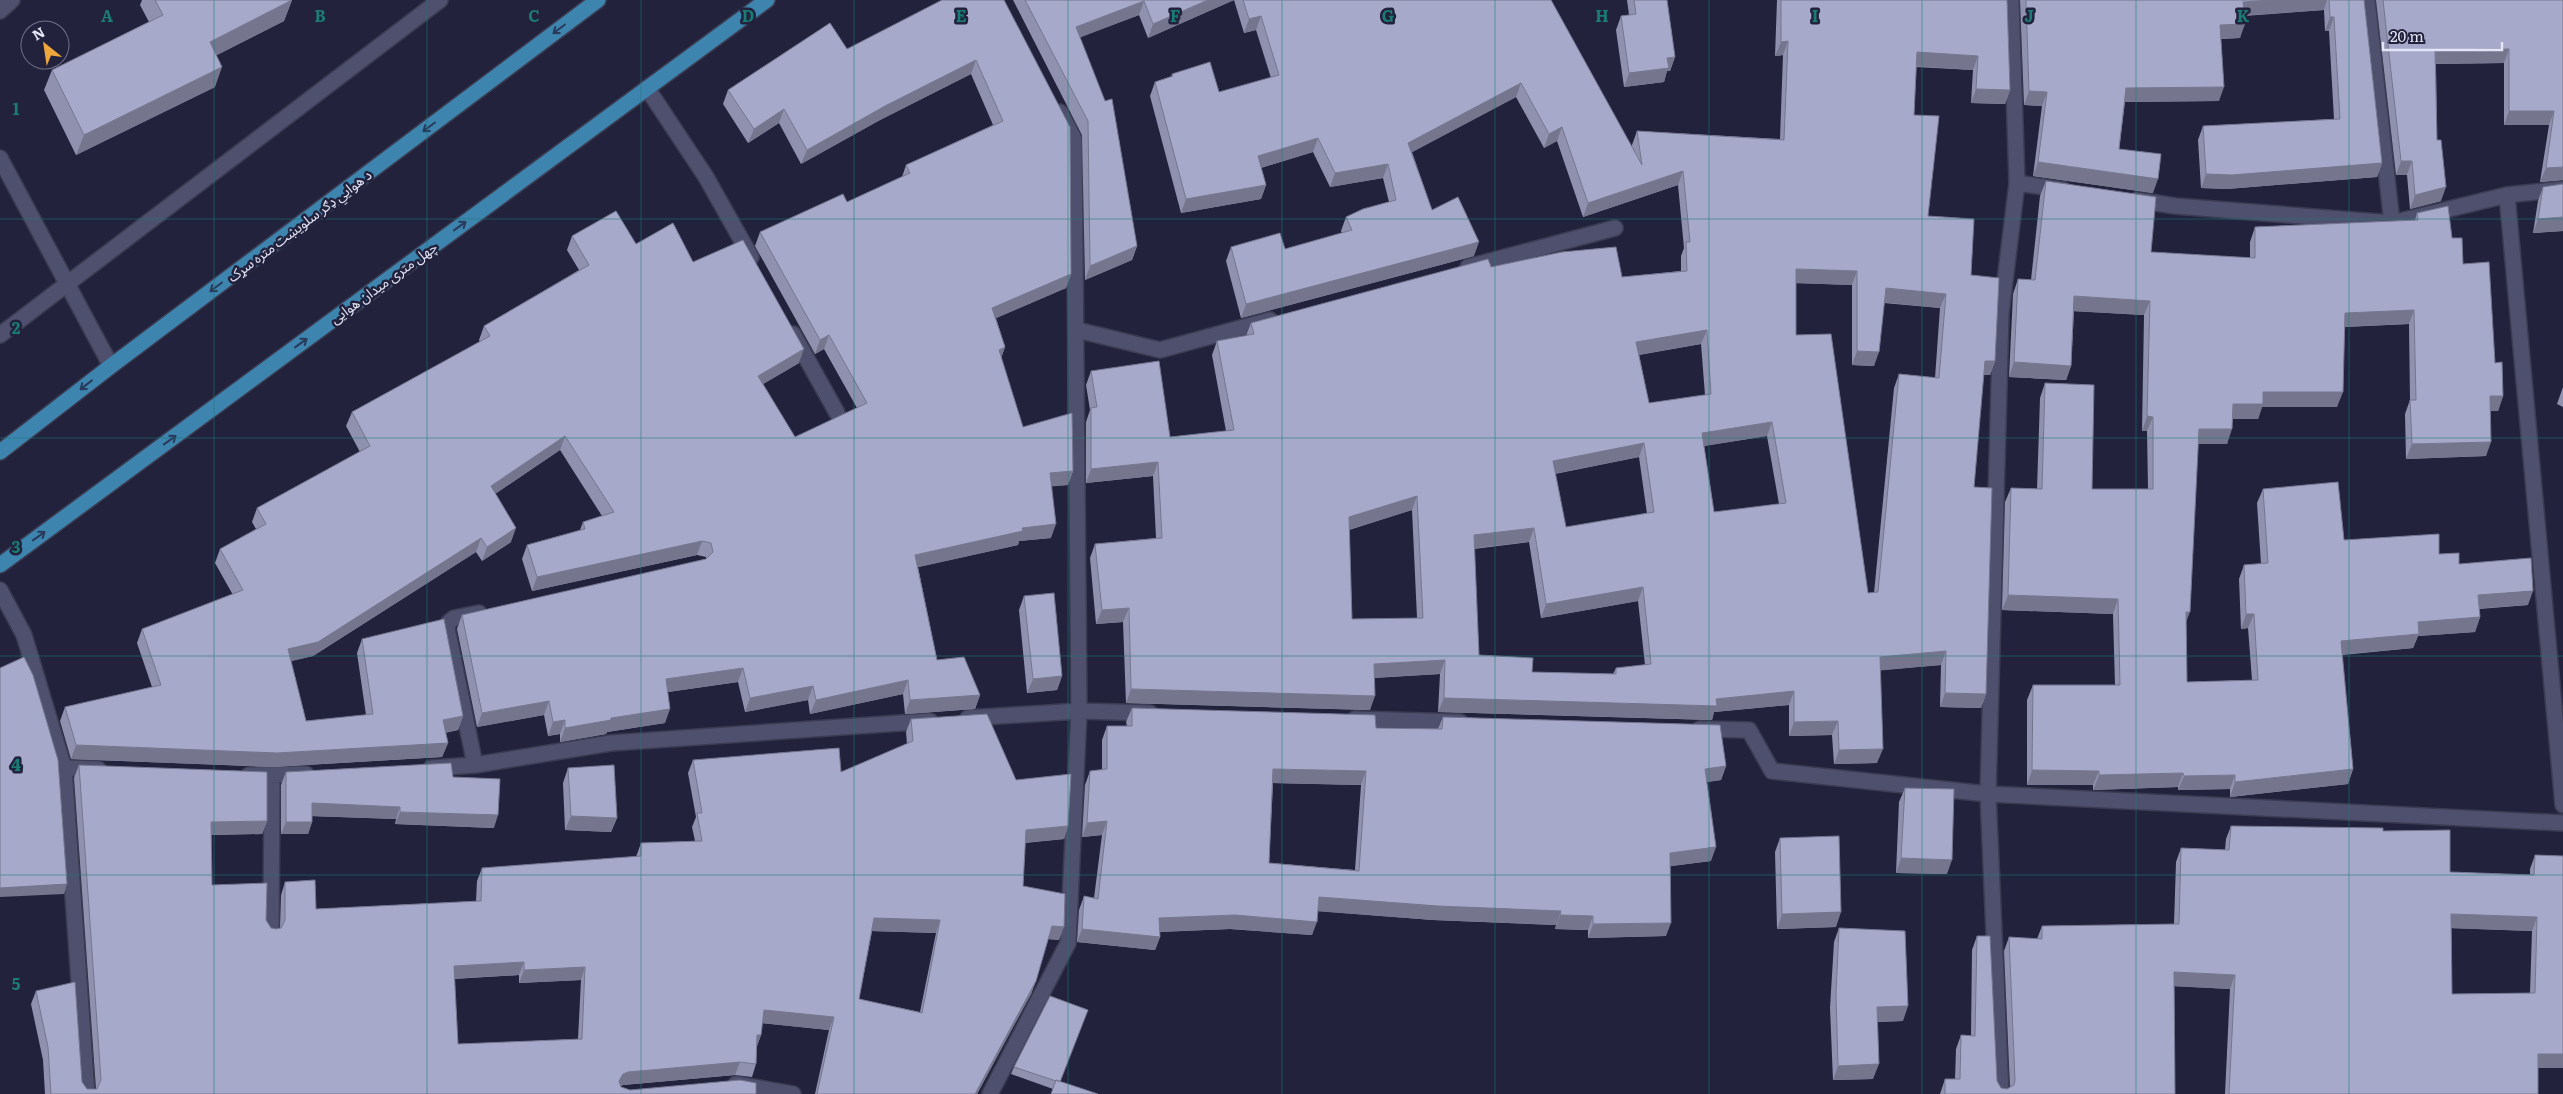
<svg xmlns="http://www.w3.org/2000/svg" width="2563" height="1094" font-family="Literata,'Noto Sans Arabic',serif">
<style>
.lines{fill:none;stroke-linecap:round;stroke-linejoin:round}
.street-casing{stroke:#3b3b51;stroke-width:18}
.primary-casing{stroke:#3b3b51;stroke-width:18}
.street{stroke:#4f506e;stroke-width:15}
.primary{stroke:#3d84af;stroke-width:15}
.wall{fill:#9091af;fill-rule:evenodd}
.shaded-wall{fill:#75768e}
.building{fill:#a7a9cb;stroke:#75768e;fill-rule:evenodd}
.oneway{stroke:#293a5a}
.grid{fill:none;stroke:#1a7c75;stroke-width:1;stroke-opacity:0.55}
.labels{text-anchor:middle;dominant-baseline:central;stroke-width:5;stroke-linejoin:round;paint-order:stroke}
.street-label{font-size:14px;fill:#e3e4f6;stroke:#22223d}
.grid-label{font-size:16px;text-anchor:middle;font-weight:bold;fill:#1a7c75;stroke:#22223d;stroke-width:5;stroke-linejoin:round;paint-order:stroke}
</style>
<rect width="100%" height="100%" fill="#22223d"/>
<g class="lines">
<defs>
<path id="street" d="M2367 0 2392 223
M0 11 12 0
M647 88 706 177 751 257
M0 158 111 366
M2017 183 2064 190
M2507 195 2563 805
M2137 200 2175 206 2392 223 2507 195 2563 189
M1468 267 1615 228
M1077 330 1160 350 1270 320
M793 334 837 413
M0 335 440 0
M0 590 24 635 64 768 87 1094
M968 718 1079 711 1150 713
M1355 719 1460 722
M1700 729 1749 730 1772 771 1988 794 2563 823
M475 765 447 628 449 622 454 618 479 613
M64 768 98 769
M431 768 475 765 611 743 930 721
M249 775 306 774
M271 933 272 776
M736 1084 793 1094
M990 1094 1068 943 1079 711 1074 139 1060 112
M2001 1094 1988 794 2001 313 2017 183 2011 0"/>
<path id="primary" d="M0 452 111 366 598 0
M0 565 767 0"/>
</defs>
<use href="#street" class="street-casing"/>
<use href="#primary" class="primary-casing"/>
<use href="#street" class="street"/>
<use href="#primary" class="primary"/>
</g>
<path class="wall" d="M142 0H292L284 21 217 55 215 87 76 155 44 90 52 70 149 22 140 5Z
M1004 0 1071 274 1066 288 996 318 1005 347 1001 358 1023 427 1073 471 1068 485 1052 486 1051 538 1019 541 1018 545 918 567 937 660 980 695 975 709 905 714 903 694 810 714 808 700 745 712 738 682 668 692 665 723 607 732 606 734 560 742V734L548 736 544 715 477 727 457 629 462 615 706 559V557L697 555 532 591 522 559 527 545 580 530 583 522 602 516 560 450 495 494 511 542 482 561 476 552 313 656 291 661 306 721 366 715 357 653 362 639 463 716 458 730 445 733 448 743 442 757 272 767 71 759 60 721 65 707 152 687 137 643 142 629 233 595 215 563 220 549 256 529 252 522 257 508 360 452 346 426 352 412 480 342 479 340 484 326 579 270 567 250 572 236 636 244 693 262 799 363 763 384 795 437 857 408 824 349 815 354 755 246 760 232 847 202 902 177 906 165 993 125 971 74 880 120 801 164 779 123 748 143 723 104 728 90 847 49Z
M1013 0H1551L1632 148V145L1637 131 1780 139 1783 55 1775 56 1777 0H2007L2010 90 2005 104 1971 103 1973 70 1916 67 1914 115 1928 216 1971 275 1995 361 1990 375H1983L1974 487 1986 694 1981 708 1940 707 1941 665 1880 670 1877 763 1834 764 1832 735 1789 736V705L1714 712 1712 720 1438 712 1440 674 1374 678 1370 710 1126 703 1123 622 1096 624 1090 558 1095 544 1156 538 1153 476 1086 483V422L1090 410 1086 385 1091 371 1170 437 1226 431 1212 355 1217 341 1246 336 1251 323 1491 267 1622 277 1681 271V256L1684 248 1678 185 1583 217 1557 141 1544 148 1516 97 1412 152 1432 210 1474 256 1241 318 1226 261 1231 247 1285 249 1342 233 1341 231 1346 217 1389 202 1383 178 1330 187 1313 152 1261 168 1266 185 1261 199 1181 213 1150 96 1155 82 1171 77 1172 74 1219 92 1271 78 1256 30 1244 33 1234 0 1148 38 1139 15 1080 37 1137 246 1132 260 1085 280 1082 135ZM1796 283 1852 285V365L1874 366 1884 303 1940 308 1935 378 1899 374 1894 388 1874 593H1868L1796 335ZM1701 344 1705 395 1649 403 1639 355ZM1767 436 1779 504 1714 512 1704 446ZM1639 457 1647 514 1566 527 1555 474ZM1412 510 1417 618 1352 619 1349 530ZM1529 542 1541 618 1638 601 1645 665 1616 668 1613 674 1532 672 1479 655 1474 549Z
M1627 0H1667L1675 57 1670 71H1667L1664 82 1624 87 1616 30 1621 16 1629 15Z
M2020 0H2364L2382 163 2377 177 2227 189 2201 188 2198 140 2203 126 2334 119 2329 31H2325L2324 10 2244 16 2240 38 2221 39 2219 101 2125 102 2119 149 2153 193 2033 176 2042 106 2024 105Z
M2376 0H2563V180L2540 182 2549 125H2504V63L2436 64 2437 140 2441 201 2410 209 2407 175H2396Z
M2046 181 2151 252 2250 258V242L2255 227 2415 220 2417 213 2452 238 2463 264 2495 363 2503 396 2498 411H2490L2486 456 2406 459 2405 414 2410 400 2409 324 2345 327 2337 407H2262L2258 419H2233L2227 444H2198L2186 622 2187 682 2252 680 2248 628 2241 629 2239 579 2244 565 2261 564 2257 503 2263 489 2344 540 2439 554 2459 564 2528 605 2479 609 2480 617 2475 632 2418 636 2413 648 2342 655 2353 769 2348 784 2230 797V789L2178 790V787L2093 790V785H2027V700L2033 685H2115L2113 614 2002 610 2005 502 2011 488 2037 489 2040 398 2045 383 2092 489H2148L2147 431H2142L2144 315 2074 311 2071 366 2066 380 2009 377 2013 294 2018 279 2031 280 2040 196Z
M2563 184V231L2533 233 2538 201 2543 187Z
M2563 387V407L2557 404Z
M1024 596 1062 676 1057 690 1027 693 1019 610Z
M1132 708 1376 728 1438 729 1443 717 1726 766 1721 780 1707 782 1711 861 1670 866 1666 936 1588 938V930L1555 929 1556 925 1433 920 1318 911 1312 935 1230 929 1160 932V937L1155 950 1077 942 1079 910 1084 896 1094 898 1102 835 1082 837 1085 785 1090 771 1102 770V740L1107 726H1127L1126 722ZM1273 783 1361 785 1355 870 1269 863Z
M911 719 1016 780 1068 826 1064 839 1025 843 1023 886 1059 940 1048 939 1036 981 1031 994 977 1094H815L829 1030 762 1023 761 1035 757 1046 756 1064 752 1077 735 1075 623 1085 621 1086V1087L630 1090 756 1094H45L43 1060 31 1004 36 991 82 1082 87 1089H96L74 778 79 765 267 821 262 834 211 835 212 885 266 920 271 928 276 929 280 928 281 895 285 882 316 909 476 901 477 881 482 868 636 857 641 843 695 841 692 827 696 817 688 773 693 760 841 772 907 744 906 732ZM872 931 936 933 920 1012 859 999ZM519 975V983L581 980 578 1039 458 1044 454 979Z
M568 768 617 818 611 832 565 830 563 783Z
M286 772 453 777 494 828 395 824 396 819 312 816V822L308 834H281V785Z
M1905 788 1947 874 1896 873 1899 802Z
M2231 826 2383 831 2450 872 2530 875V869L2535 855 2563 856V1068H2538V1094H2225L2230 989 2174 986 2175 1094H1940L1945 1079H1955L1956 1049 1961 1035 1971 1036 1972 950 1977 936 1997 1081 2001 1088 2007 1089 2010 1087 2004 951 2009 937 2037 939 2042 926 2174 924 2176 862 2181 848 2225 850 2226 839ZM2451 928 2532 931 2530 993 2452 994Z
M1780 838 1836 927 1777 929 1775 852Z
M1839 928 1903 1021 1877 1022 1873 1079 1833 1080 1830 1008 1834 942Z
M1014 1067 1060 1082 1053 1089 1011 1074Z"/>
<path class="shaded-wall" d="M292 0 284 21 203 62 210 42Z
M1208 0H1234L1148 38 1153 24Z
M2271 0H2327L2324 10 2238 16 2243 2Z
M1144 1 1139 15 1071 41 1076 27Z
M1261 16 1256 30 1244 33 1249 19Z
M2330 17H2334L2329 31H2325Z
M2245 24 2240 38 2214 39 2220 25Z
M1788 41 1783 55 1775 56 1781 42Z
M2509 49 2504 63 2430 64 2435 50Z
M1917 52 1978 56 1973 70 1912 66Z
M1675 57 1670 71H1667L1664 82 1624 87 1629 73 1667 58Z
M976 60 971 74 880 120 801 164 807 150 885 106Z
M222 67 215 87 76 155 84 135Z
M1521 83 1516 97 1403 157 1408 143Z
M2224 87 2219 101 2121 102 2126 88Z
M1976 89 2010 90 2005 104 1971 103Z
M2029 91 2047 92 2042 106 2024 105Z
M784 109 779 123 748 143 754 129Z
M2509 111H2554L2549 125H2504Z
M1562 127 1557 141 1544 148 1549 134Z
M1318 138 1313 152 1253 170 1258 156Z
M2401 161H2412L2407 175H2396Z
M2038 162 2158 179 2153 193 2033 176Z
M2382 163 2377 177 2227 189 2201 188 2206 174Z
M1388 164 1383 178 1330 187 1335 173Z
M2563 167V180L2540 182 2546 168Z
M1683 171 1678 185 1583 217 1588 203Z
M1266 185 1261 199 1181 213 1186 199Z
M2446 187 2441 201 2410 209 2415 195Z
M2563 217V231L2533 233 2538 219Z
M1479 242 1474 256 1241 318 1246 304Z
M1137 246 1132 260 1085 280 1090 266Z
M1796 269 1857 271 1852 285 1791 283Z
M1071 274 1066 288 987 322 992 308Z
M1886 288 1946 294 1940 308 1880 302Z
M2074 296 2150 301 2144 315 2069 311Z
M2414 310 2409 324 2340 327 2345 313Z
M1707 330 1701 344 1631 356 1636 342Z
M829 335 824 349 815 354 820 340Z
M1005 347 1000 361 999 350Z
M804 349 799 363 753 390 758 376Z
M1857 351 1879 352 1874 366 1852 365Z
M1985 361H1995L1990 375H1980Z
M2014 362 2071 366 2066 380 2009 377Z
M2263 392H2343L2337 407H2262L2258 419H2227L2233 404Z
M2490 396H2503L2498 411H2484Z
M2147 416 2153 417 2147 431H2142Z
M1772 422 1767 436 1697 447 1702 433Z
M2199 429H2232L2227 444H2194Z
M565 436 560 450 486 500 491 486Z
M2491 442 2486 456 2406 459 2412 444Z
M1644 443 1639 457 1548 475 1553 461Z
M1158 462 1153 476 1086 483 1091 469Z
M1073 471 1068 485 1045 487 1050 473Z
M1417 496 1412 510 1344 531 1349 517Z
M1056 524 1051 538 1019 541 1018 545 910 569 915 555 1022 528Z
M516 528 511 542 482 561 487 547Z
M1534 528 1529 542 1468 549 1474 535Z
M481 538 476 552 313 656 283 663 288 649Z
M702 541 697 555 532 591 537 577Z
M1643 587 1638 601 1541 618 1546 604Z
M2533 591 2528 605 2473 609 2478 595Z
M2008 595 2118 599 2113 614 2002 610Z
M1129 608 1123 622 1096 624 1102 610Z
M2186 612H2190L2184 627Z
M2246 614H2254L2248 628 2241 629Z
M2480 617 2475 632 2418 636 2413 648 2336 655 2341 641 2418 622Z
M1946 651 1941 665 1875 671 1880 657Z
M1445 660 1440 674 1369 678 1374 664Z
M743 668 738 682 661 693 666 679Z
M1062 676 1057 690 1027 693 1033 679Z
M908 680 903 694 810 714 816 700Z
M813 686 808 700 745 712 750 698Z
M1131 689 1375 696 1370 710 1126 703Z
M1794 691 1789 705 1714 712 1712 720 1438 712 1444 698 1716 699Z
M1945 693 1986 694 1981 708 1940 707Z
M980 695 975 709 905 714 910 700Z
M549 701 544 715 477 727 482 713Z
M670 709 665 723 607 732 606 734 560 742 565 728 611 718Z
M463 716 458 730 438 734 443 720Z
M565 720 560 734 548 736 553 722Z
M1838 721 1832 735 1789 736 1794 722Z
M448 743 442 757 272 767 71 759 76 745Z
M1883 749 1877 763 1834 764 1839 750Z
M1726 766 1721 780 1700 783 1705 769Z
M1273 769 1366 771 1361 785 1268 783Z
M2353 769 2348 784 2230 797 2235 782Z
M2032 770 2099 771 2093 785H2027Z
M2183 773 2178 787 2093 790 2099 775Z
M2235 775 2230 789 2178 790 2184 776Z
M312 803 400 807 396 819 307 816Z
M400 812 498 815 494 828 395 824Z
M571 816 617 818 611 832 565 830Z
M267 821 262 834 206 835 211 822Z
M1107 821 1102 835 1082 837 1087 823Z
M286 822H312L308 834H281Z
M1068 826 1064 839 1021 843 1026 830Z
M1716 847 1711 861 1665 867 1670 853Z
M1901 858 1952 860 1947 874 1896 873Z
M67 884 64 894 0 897V888Z
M1319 897 1561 911 1556 925 1433 920 1314 911Z
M1841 912 1836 927 1777 929 1782 914Z
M2451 914 2537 917 2532 931 2446 928Z
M1235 915 1317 922 1312 935 1230 929 1154 932 1159 918Z
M1560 915 1593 916 1588 930 1555 929Z
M874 918 940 920 936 933 869 931Z
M1671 923 1666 936 1588 938 1593 924Z
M1052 926 1064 927 1059 940 1048 939Z
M1082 929 1160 937 1155 950 1077 942Z
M524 962 519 975 449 979 454 966Z
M585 967 581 980 519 983 524 970Z
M2174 972 2235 975 2230 989 2169 986Z
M1036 981 1031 994 977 1094H975Z
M1908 1006 1903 1021 1872 1022 1877 1007Z
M764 1010 834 1017 829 1030 759 1023Z
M757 1035H761L756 1049Z
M2538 1054H2563V1068H2532Z
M740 1062 735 1075 623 1085 618 1087 619 1081 623 1074 628 1072Z
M1879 1064 1873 1079 1833 1080 1838 1066Z"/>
<path class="building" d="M155 0H292L210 42 222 67 84 135 52 70 163 15Z
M942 0H1004L1070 127 1071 274 992 308 1005 347 999 350 1023 427 1072 413 1073 471 1050 473 1056 524 1022 528 1023 531 915 555 937 660 964 657 980 695 910 700 908 680 816 700 813 686 750 698 743 668 666 679 670 709 611 718V720L565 728V720L553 722 549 701 482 713 462 615 706 559 713 552 711 543 702 541 537 577 527 545 585 529 583 522 614 512 565 436 491 486 516 528 487 547 481 538 318 642 288 649 306 721 373 714 362 639 444 619 463 716 443 720 448 743 277 753 76 745 65 707 161 685 142 629 243 590 220 549 266 524 257 508 370 446 352 412 490 336 484 326 589 265 572 236 616 211 636 244 673 223 693 262 743 240 804 349 758 376 795 437 867 403 829 335 820 340 760 232 843 194 847 202 910 173 906 165 1003 121 976 60 885 106 807 150 784 109 754 129 728 90 830 23 847 49Z
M1025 0H1208L1153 24 1144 1 1076 27 1105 101 1112 99 1137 246 1090 266 1088 121Z
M1243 0H1551L1642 165 1637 131 1784 140 1788 41 1781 42V0H2007L2010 90 1976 89 1978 56 1917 52 1914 115 1939 116 1928 216 1974 219 1971 275 1999 278 1995 361H1985L1974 487 1992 488 1986 694 1945 693 1946 651 1880 657 1883 749 1839 750 1838 721 1794 722V691L1716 699 1717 706 1444 698 1445 660 1374 664 1375 696 1131 689 1129 608 1102 610 1095 544 1162 538 1158 462 1091 469V408L1097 407 1091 371 1159 361 1170 437 1234 430 1217 341 1254 334 1251 323 1488 259 1491 267 1562 252 1616 247 1622 277 1687 271 1686 242H1690L1683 171 1588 203 1562 127 1549 134 1521 83 1408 143 1432 210 1458 197 1479 242 1246 304 1231 247 1280 233 1285 249 1352 230 1346 217 1363 209 1396 200 1388 164 1335 173 1318 138 1258 156 1266 185 1186 199 1155 82 1173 76 1172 74 1210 62 1219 92 1279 75 1261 16 1249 19ZM1796 269 1857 271V351L1879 352 1886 288 1946 294 1939 378 1899 374 1878 592 1868 593 1831 334 1796 335ZM1707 330 1711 394 1649 403 1636 342ZM1772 422 1786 503 1714 512 1702 433ZM1644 443 1654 512 1566 527 1553 461ZM1417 496 1423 618 1352 619 1349 517ZM1534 528 1546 604 1643 587 1651 664 1616 668V674L1532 672 1533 658 1479 655 1474 535Z
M1634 0H1667L1675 57 1667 58 1669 68 1629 73 1621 16 1636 14Z
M2026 0H2271L2243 2 2245 24 2220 25 2224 87 2126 88 2119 149 2161 154 2158 179 2038 162 2047 92 2029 91Z
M2329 0H2364L2382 163 2232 175 2206 174 2203 126 2340 119 2334 17H2330Z
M2383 0H2563V167L2546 168 2554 111H2509V49L2435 50 2437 140H2441L2446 187 2415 195 2412 161H2401Z
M2046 181 2156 197 2151 252 2255 258V227L2418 220 2417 213 2448 206 2452 238H2462L2463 264 2489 262 2495 363 2502 362 2503 396H2490L2491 442 2412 444 2410 400H2416L2414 310 2345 313 2343 392H2263V404H2233L2232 429H2199L2190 612H2186L2187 682 2258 680 2254 614H2246L2244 565 2268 563 2263 489 2338 482 2344 540 2439 534V554L2459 553V564L2531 558 2533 591 2478 595 2480 617 2418 622 2419 634 2341 641 2353 769 2235 782V775L2184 776 2183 773 2099 775V771L2032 770 2033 685H2120L2118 599 2008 595 2011 488 2042 489 2045 383 2094 385 2092 489H2153V417L2147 416 2150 301 2074 296 2071 366 2014 362 2018 279 2035 280Z
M2563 184V217L2538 219 2543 187Z
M1054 593 1062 676 1033 679 1024 596Z
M24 657 33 675 58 760 67 884 0 888V668Z
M1132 708 1375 715 1376 728 1442 729 1443 717 1720 725 1726 766 1705 769 1716 847 1670 853 1671 923 1593 924V916L1560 915 1561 911 1438 906 1319 897 1317 922 1235 915 1159 918 1160 937 1082 929 1084 896 1098 899 1107 821 1087 823 1090 771 1107 769V726H1132ZM1273 769 1366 771 1359 871 1269 863Z
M987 714 1016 780 1071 774 1068 826 1026 830 1023 886 1065 894 1064 927 1052 926 1036 981 975 1094H817L834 1017 764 1010 761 1035H757L756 1064 740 1062 628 1072 623 1074 619 1081 621 1087 630 1090 740 1080 756 1083V1094H51L48 1047 36 991 75 982 82 1082 87 1089H97L101 1080 79 765 267 772V821L211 822 212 885 267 883 266 920 271 928 276 929 281 928 285 920V882L315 880 316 909 481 901 482 868 641 856V843L702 841 697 813H702L693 760 839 748 841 772 913 741 911 719ZM874 918 940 920 922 1013 859 999ZM524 962V970L585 967 582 1039 458 1044 454 966Z
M451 763 453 777 500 779 498 815 400 812V807L312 803V822H286V772Z
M614 765 617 818 571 816 568 768Z
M1905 788 1954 789 1952 860 1901 858Z
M2231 826 2383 828V831L2450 830V872L2534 875 2535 855 2563 856V1054H2538V1094H2229L2235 975 2174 972 2175 1094H1945V1079H1960L1961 1035 1975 1036 1977 936H1990L1997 1081 2001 1088 2007 1089 2014 1085 2015 1080 2009 937 2042 939V926L2179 924 2181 848 2229 850ZM2451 914 2537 917 2535 993 2452 994Z
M1839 836 1841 912 1782 914 1780 838Z
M1839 928 1905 931 1908 1006 1877 1007 1879 1064 1838 1066 1836 994Z
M1050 996 1088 1010 1060 1082 1056 1080V1081L1014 1067Z
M1056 1080 1098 1094H1051Z"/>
<defs><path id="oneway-shaft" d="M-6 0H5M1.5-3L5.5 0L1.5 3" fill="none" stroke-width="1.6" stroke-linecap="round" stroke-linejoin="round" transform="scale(1.25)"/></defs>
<g class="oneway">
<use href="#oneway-shaft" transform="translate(559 29) rotate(143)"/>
<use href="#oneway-shaft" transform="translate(429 127) rotate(143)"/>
<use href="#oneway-shaft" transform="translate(460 226) rotate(-36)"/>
<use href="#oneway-shaft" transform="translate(216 287) rotate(143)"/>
<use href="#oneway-shaft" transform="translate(301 343) rotate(-36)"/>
<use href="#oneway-shaft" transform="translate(86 385) rotate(142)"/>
<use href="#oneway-shaft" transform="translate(170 440) rotate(-36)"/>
<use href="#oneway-shaft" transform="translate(39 536) rotate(-36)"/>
</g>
<path class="grid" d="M214 0V1094M427 0V1094M641 0V1094M854 0V1094M1068 0V1094M1282 0V1094M1495 0V1094M1709 0V1094M1922 0V1094M2136 0V1094M2349 0V1094M0 219H2563M0 438H2563M0 656H2563M0 875H2563"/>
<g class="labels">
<g class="street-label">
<text transform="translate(299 225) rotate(-37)">د هوايي ډګر سلویښت متره سړک</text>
<text transform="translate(383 282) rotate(-36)">چهل متری میدان هوایی</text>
</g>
</g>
<g class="grid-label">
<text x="107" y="22">A</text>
<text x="320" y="22">B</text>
<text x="534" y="22">C</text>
<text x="748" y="22">D</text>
<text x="961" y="22">E</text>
<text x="1175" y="22">F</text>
<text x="1388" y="22">G</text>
<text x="1602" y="22">H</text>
<text x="1815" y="22">I</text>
<text x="2029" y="22">J</text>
<text x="2243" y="22">K</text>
<text x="16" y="115">1</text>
<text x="16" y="334">2</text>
<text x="16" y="553">3</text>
<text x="16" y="771">4</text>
<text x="16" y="990">5</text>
</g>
<g transform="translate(45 45) rotate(330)"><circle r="24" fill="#22223d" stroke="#6f7087"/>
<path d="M0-4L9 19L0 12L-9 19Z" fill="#eea73d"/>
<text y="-8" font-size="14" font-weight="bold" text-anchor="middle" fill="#e3e4f6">N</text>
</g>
<path d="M2383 42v8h119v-8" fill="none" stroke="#e3e4f6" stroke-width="2.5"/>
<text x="2390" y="42" font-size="15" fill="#e3e4f6" stroke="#22223d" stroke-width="4" paint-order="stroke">20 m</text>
</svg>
